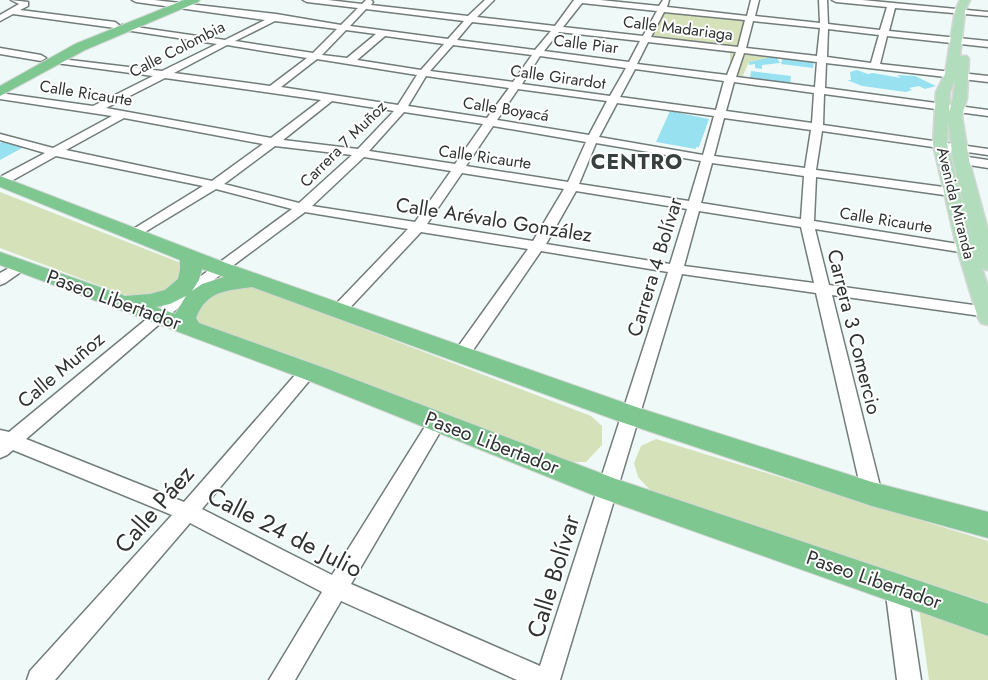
<svg xmlns="http://www.w3.org/2000/svg" width="988" height="680" font-family="Jost,sans-serif">
<style>
.green{fill:#d5e1b9}
.building{fill:#98e1f1}
.lines{fill:none;stroke-linecap:round;stroke-linejoin:round}
.minor-casing{stroke:#727c7a;stroke-width:3}
.major-casing{stroke:#d5d6d6;stroke-width:3}
.highway-casing{stroke:#d5d6d6;stroke-width:2}
.minor{fill:#fff;fill-rule:evenodd}
.major{fill:#b2ddbd;fill-rule:evenodd}
.highway{fill:#7ec791;fill-rule:evenodd}
.labels{text-anchor:middle;dominant-baseline:central;stroke-width:4;stroke-linejoin:round;paint-order:stroke}
.far-street-label{font-size:16px;fill:#2e3332;stroke:#fff}
.street-label{font-size:20px;fill:#2e3332;stroke:#fff}
.far-district-label{font-size:21px;font-weight:bold;letter-spacing:1px;fill:#37403e;stroke:#fff}
.near-street-label{font-size:24px;fill:#2e3332;stroke:#fff}
</style>
<rect width="100%" height="100%" fill="#effaf8"/>
<path class="green" d="M663 9 750 18 742 47 776 56 749 62 742 78 730 79V53L708 50 709 47 646 38Z
M0 192 186 265 187 274C159 296 159 301 122 294L0 248Z
M252 286 591 416 602 426V445L586 462H564L194 323 198 298 212 290Z
M656 439 988 541V603L651 491 638 477 634 463 641 446Z
M919 608 988 635V680H929Z"/>
<path class="building" d="M776 56 780 63 762 65V69L755 68V64L749 65V62Z
M783 57 814 61 813 68 781 64Z
M857 70 868 74 873 73 901 78 897 75 915 76 936 86 925 89 919 86 909 88 912 90 906 92 862 86 847 80H851L850 72Z
M751 71 791 76 790 84 750 78Z
M670 111 709 119 699 147H696V149L656 142Z
M5 140 24 147 0 160V143Z"/>
<g class="lines">
<defs>
<path id="minor" d="M11 0 28 2V6L20 10 115 22 119 25 115 28 13 14 0 21V15L19 4Z
M132 0H154L276 14 341 25 358 8 307 2 303 0H328L362 4 366 0H371L373 2 371 5 468 16 485 0H494L477 17 555 26 574 0H600L659 6 663 0H669L667 7 747 16 751 0H759L755 16 820 23 819 0H827L828 24 880 30 887 7 836 2 832 0H862L988 12V16L895 8 889 31 988 41V47L887 36 880 64 988 76V82L826 63 825 88 988 110V116L824 94 823 125 988 149V155L822 131 816 170 951 188 955 189 957 192 955 195 951 196 816 177 814 221 971 246 973 249 966 253 815 229 829 285 988 307V317L832 295 882 494 879 500 872 502 865 500 862 494 816 293 682 274 560 680H517L341 601 295 680H269L322 592 190 523 55 680H27L30 671 172 515 13 450 7 455 0 458V430L9 432 182 290 292 209 216 189 135 238 130 237 128 234 130 231 203 186 56 156 6 184H0V177L45 153 0 140V134L53 148 112 116 0 99V93L93 106 153 76 56 63 51 60 53 58 162 71 217 44 125 30 121 27 122 25 225 40 265 20 136 2ZM582 3 657 11 643 36 563 27ZM366 9 464 21 448 39 350 26ZM664 12 745 20 738 47 651 37ZM275 21 337 29 313 53 235 41ZM753 21 820 28 817 56 746 48ZM472 22 551 31 535 50 457 40ZM828 29 879 35 871 63 827 57ZM346 30 376 34 347 58 322 55ZM559 32 640 41 629 62 544 51ZM385 36 444 44 421 70 357 60ZM648 42 736 52 727 75 637 64ZM227 45 307 58 270 86 174 73ZM453 45 532 55 513 82 430 71ZM744 53 817 62 815 87 736 77ZM540 56 626 68 610 96 522 84ZM317 59 417 75 398 105 281 87ZM635 69 724 81 716 110 620 97ZM426 76 509 88 487 118 408 106ZM165 78 321 100 271 138 106 108ZM734 82 814 93 812 123 726 111ZM518 89 607 101 589 135 497 120ZM332 101 394 111 358 149 283 140ZM617 103 714 116 703 155 599 137ZM404 112 483 124 455 164 369 151ZM124 118 263 144 212 181 66 150ZM724 118 811 130 805 168 714 156ZM493 126 586 142 568 182 466 166ZM596 143 701 161 689 201 579 184ZM275 146 352 155 299 203 224 184ZM364 157 451 171 415 222 312 206ZM712 163 804 176 801 219 701 203ZM462 173 564 189 533 241 427 224ZM576 191 687 209 670 264 546 244ZM699 211 801 227 814 283 684 266ZM305 212 408 229 334 306 331 310 334 314H344L421 232 528 249 455 351 453 355 455 359 461 361 467 359 541 251 668 272 540 666 351 584 443 427 446 422 443 417 437 415 431 417 332 575 202 509 314 375 317 371 314 367 308 365 302 367 184 502 26 439 192 296Z
M0 48 41 55 46 58 41 61 0 54Z
M961 156 988 160V168L957 163 955 160Z
M20 262 25 263 27 266 25 269 5 283 0 285V273Z
M896 577 904 580 907 587 921 680H897L885 587 888 580Z"/>
<path id="major" d="M960 0H970L965 11 960 56H967L969 59 967 98 962 116 969 160 988 230V270L982 268 988 287V325L981 323 978 318 957 249 933 144 936 92 945 74 955 11ZM955 80 953 98 949 113 950 92ZM948 120 953 160 972 238 947 144Z"/>
<path id="highway" d="M184 0H200L198 2 85 50 0 96V86L75 44Z
M0 176 226 263 639 408 872 482 988 512V538L872 506 621 422 252 287C226 291 207 290 196 318L199 323 330 370 616 479 988 604V636L598 497 312 382 0 265V252L125 296 150 294 165 290 178 279 180 270V260L0 187ZM202 269 224 277 202 284 192 291 199 280ZM186 296 175 314 156 307 170 304Z"/>
</defs>
<use href="#minor" class="minor-casing"/>
<use href="#major" class="major-casing"/>
<use href="#highway" class="highway-casing"/>
<use href="#minor" class="minor"/>
<use href="#major" class="major"/>
<use href="#highway" class="highway"/>
</g>
<g class="labels">
<g class="far-street-label">
<text transform="translate(678 28) rotate(7)">Calle Madariaga</text>
<text transform="translate(586 44) rotate(7)">Calle Piar</text>
<text transform="translate(177 49) rotate(-27)">Calle Colombia</text>
<text transform="translate(558 77) rotate(8)">Calle Girardot</text>
<text transform="translate(86 93) rotate(9)">Calle Ricaurte</text>
<text transform="translate(506 109) rotate(9)">Calle Boyacá</text>
<text transform="translate(343 144) rotate(-45)">Carrera 7 Muñoz</text>
<text transform="translate(485 157) rotate(8)">Calle Ricaurte</text>
<text transform="translate(956 203) rotate(76)">Avenida Miranda</text>
<text transform="translate(886 220) rotate(9)">Calle Ricaurte</text>
</g>
<g class="street-label">
<text transform="translate(494 220) rotate(9)">Calle Arévalo González</text>
<text transform="translate(655 267) rotate(-73)">Carrera 4 Bolívar</text>
<text transform="translate(114 300) rotate(20)">Paseo Libertador</text>
<text transform="translate(854 332) rotate(76)">Carrera 3 Comercio</text>
<text transform="translate(61 370) rotate(-40)">Calle Muñoz</text>
<text transform="translate(492 443) rotate(21)">Paseo Libertador</text>
<text transform="translate(874 580) rotate(19)">Paseo Libertador</text>
</g>
<g class="far-district-label">
<text x="637" y="162">CENTRO</text>
</g>
<g class="near-street-label">
<text transform="translate(154 509) rotate(-49)">Calle Páez</text>
<text transform="translate(285 532) rotate(27)">Calle 24 de Julio</text>
<text transform="translate(553 576) rotate(-73)">Calle Bolívar</text>
</g>
</g>
</svg>
